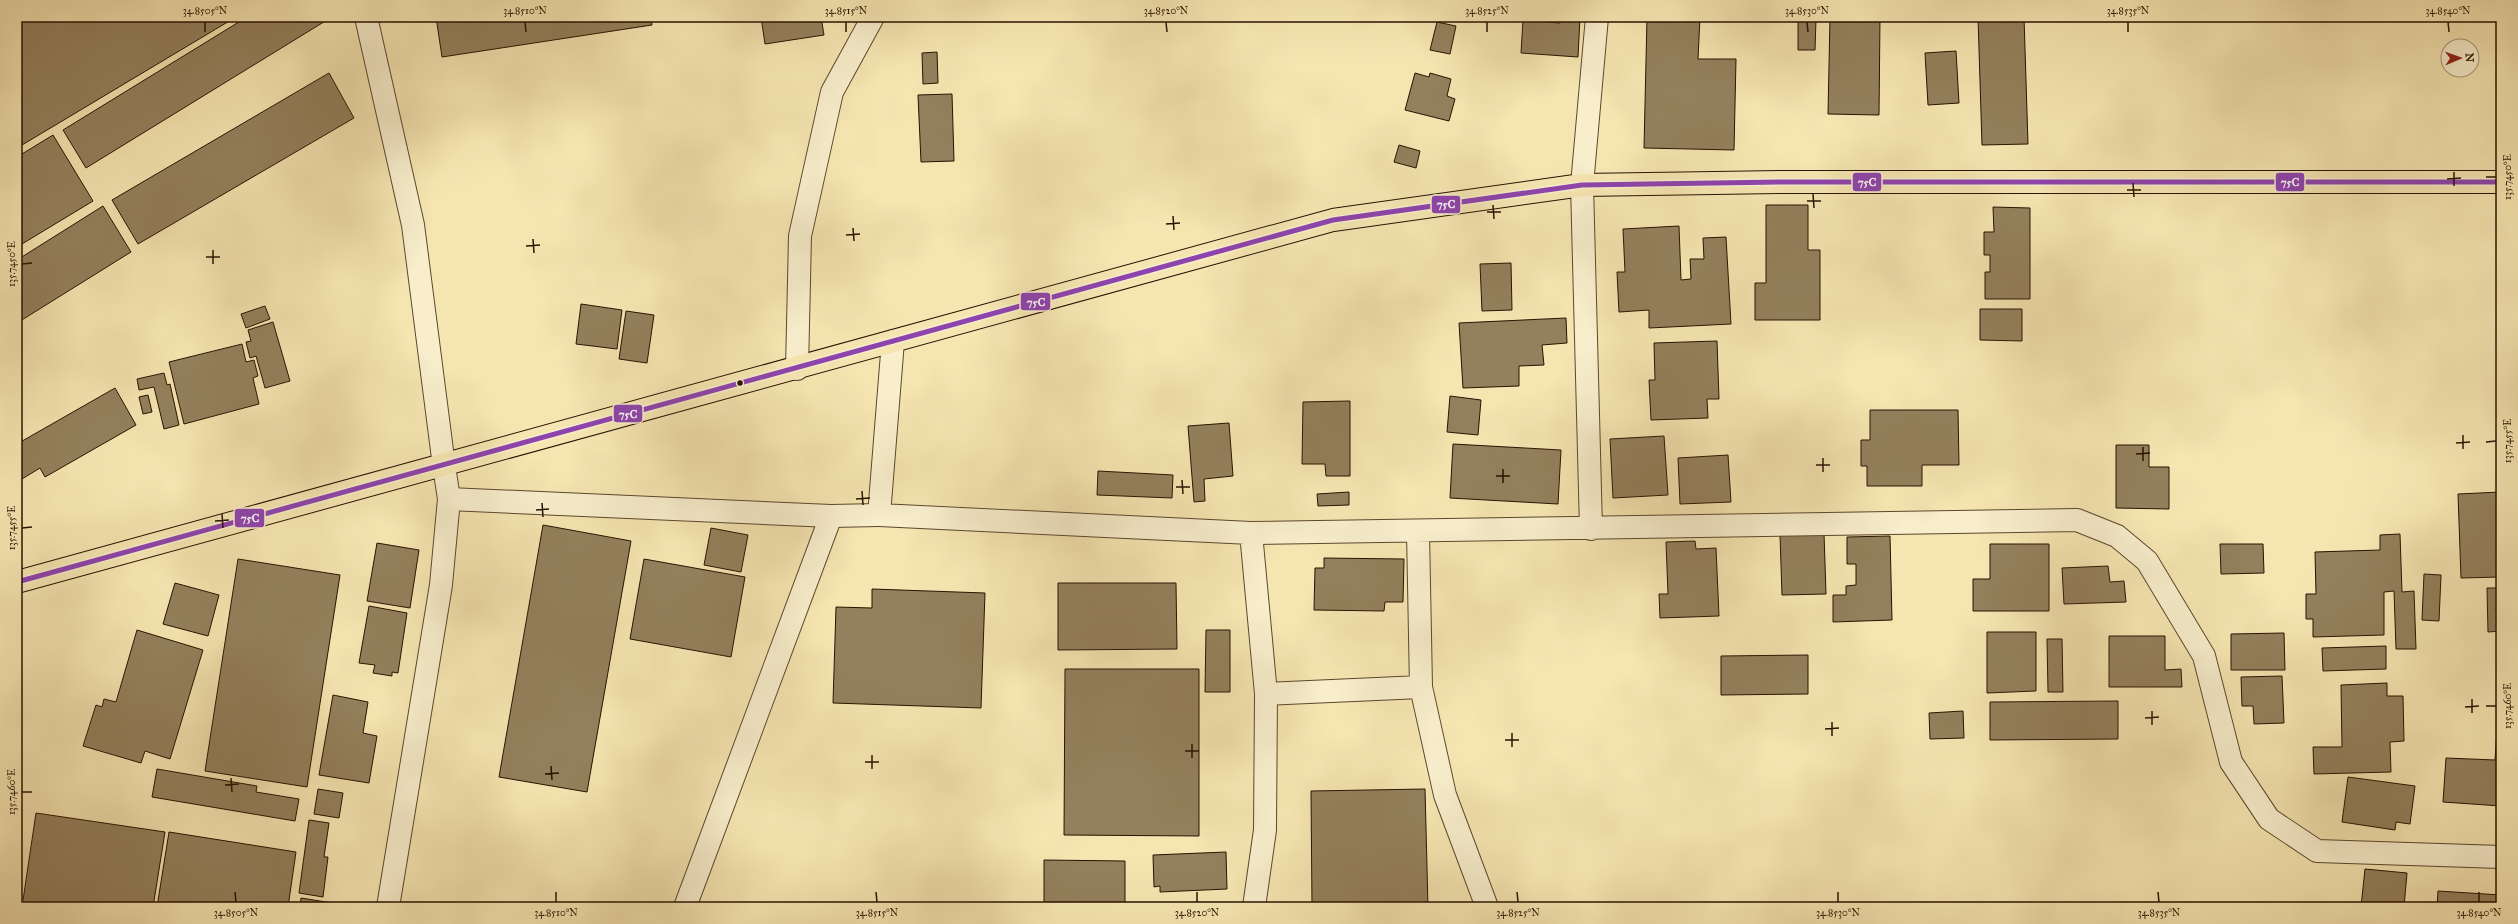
<svg xmlns="http://www.w3.org/2000/svg" width="2518" height="924" font-family="'IM FELL Great Primer',serif">
<style>
.building{fill:#93805c;stroke:#281200}
.lines{fill:none;stroke-linecap:round;stroke-linejoin:round}
.minor-casing{stroke:#5b472c;stroke-width:24}
.tertiary-casing{stroke:#5b472c;stroke-width:24}
.primary-casing{stroke:#281200;stroke-width:24}
.minor{stroke:#f8eecc;stroke-width:22}
.tertiary{stroke:#f8eecc;stroke-width:22}
.primary{stroke:#f5e5b1;stroke-width:22}
.bus-1-casing{stroke:#f8eecc;stroke-width:8}
.bus-1{stroke:#8e44ad;stroke-width:5}
.ticks{fill:none;stroke:#281200;stroke-width:1.5}
.bus-dot{fill:#281200;stroke:#f8eecc;stroke-width:1.5}
.line-badge{stroke:#f8eecc;stroke-width:1.5}
.badge-label{font-size:11px;text-anchor:middle;font-weight:bold;fill:#fff}
.neatline{fill:none;stroke:#281200;stroke-width:1.5}
.ticks-label{font-size:10px;text-anchor:middle;fill:#281200}
</style>
<rect width="100%" height="100%" fill="#f5e5b1"/>
<filter id="stains"><feTurbulence type="fractalNoise" baseFrequency=".005" numOctaves="4"/><feColorMatrix values="0 0 0 0 .2 0 0 0 0 .09 0 0 0 0 .02 0 0 0 .5 -.17"/></filter>
<radialGradient id="worn" r=".72"><stop offset=".6" stop-color="#630" stop-opacity="0"/><stop offset="1" stop-color="#630" stop-opacity=".3"/></radialGradient>
<path class="building" d="M17 17H236L17 148Z
M247 17H326L327 20 86 168 63 130Z
M436 17H651L652 25 442 57Z
M761 17H821L824 35 765 44Z
M1560 17H1580L1578 57 1521 53 1523 20 1560 23Z
M1647 17H1700L1698 59H1736L1734 150 1644 148Z
M1830 17H1880L1879 115 1828 114Z
M1978 17H2024L2028 144 1982 145Z
M1798 19H1816L1815 50H1798Z
M1437 22 1456 26 1450 54 1430 50Z
M1956 51 1959 103 1928 105 1925 53Z
M937 52 938 83 923 84 922 53Z
M329 73 354 118 138 244 112 200Z
M1415 73 1429 77 1430 73 1451 79 1447 96 1455 99 1449 121 1405 110Z
M952 94 954 161 921 162 918 95Z
M53 135 93 201 17 247V157Z
M1399 145 1420 151 1416 168 1394 162Z
M1766 205H1808V250H1820V320H1755V283H1766Z
M103 206 131 252 17 323V260Z
M1993 207 2030 208V299H1985V272H1990V255H1984V232H1994Z
M1679 226 1681 280 1691 279 1690 259H1704L1703 238 1726 237 1731 324 1649 328V310L1619 312 1617 272H1625L1623 229Z
M1511 263 1512 310 1482 311 1480 264Z
M581 304 622 310 617 349 576 344Z
M265 306 270 319 246 328 241 314Z
M1980 309H2022V341L1980 340Z
M626 311 654 315 647 363 619 359Z
M1566 318 1567 343 1542 345 1544 365 1519 366V386L1463 388 1459 323Z
M273 322 290 381 265 388 256 356 250 358 246 342 251 341 248 330Z
M1717 341 1719 399H1707L1708 418 1651 420 1649 380H1655L1654 343Z
M242 344 246 362 254 360 258 376 253 378 259 404 184 424 169 362Z
M164 373 167 385 170 384 179 425 164 429 154 387 139 390 137 379Z
M115 388 136 425 45 477 40 468 17 482V444Z
M148 395 152 412 143 414 139 397Z
M1450 396 1481 400 1478 435 1447 432Z
M1350 401V476H1326L1325 464H1302L1303 402Z
M1870 410H1958L1959 465H1922V486H1867V466H1861V440H1870Z
M1229 423 1233 476 1204 479 1205 501 1194 502 1188 426Z
M1664 436 1668 495 1613 498 1610 439Z
M1453 444 1561 450 1558 504 1450 498Z
M2116 445H2149V467H2169V509L2116 508Z
M1728 455 1731 502 1680 504 1678 458Z
M1098 471 1173 475 1172 498 1097 495Z
M1349 492V505L1318 506 1317 494Z
M2501 492V577L2461 578 2458 494Z
M543 525 631 541 587 792 499 777Z
M711 528 748 535 741 572 704 565Z
M1824 533 1826 594 1782 595 1780 535Z
M2400 534 2402 592 2414 591 2416 649H2396L2394 591 2384 592V635L2313 637V619H2306V594H2316L2315 552 2380 550V535Z
M1890 536 1892 620 1833 622V595H1846V586L1856 585V564H1847V537Z
M1695 541 1696 549 1716 548 1719 616 1660 618 1659 594H1668L1666 542Z
M377 543 419 550 410 608 367 601Z
M1990 544H2049V611H1973V579H1990Z
M2220 544H2263L2264 573 2221 574Z
M1324 558 1404 559 1403 602H1385L1384 611 1314 610 1315 568H1324Z
M238 559 340 575 307 787 205 771Z
M644 559 745 577 731 657 630 639Z
M2108 566 2110 582 2124 581 2126 602 2064 604 2062 568Z
M2424 574 2441 575 2439 621 2422 620Z
M175 583 219 595 208 636 163 624Z
M1058 583H1176L1177 649 1058 650Z
M2487 588H2501V631L2488 632Z
M872 589 985 593 981 708 833 703 836 607 872 608Z
M369 606 407 613 398 673 392 672V676L373 673 375 665 359 663Z
M137 630 203 650 170 759 145 751 141 763 83 746 96 705 102 707 104 699 116 702Z
M1206 630H1230V692H1205Z
M1987 632H2036V691L1987 693Z
M2284 633 2285 670H2231V634Z
M2109 636H2165V670L2181 669 2182 687H2109Z
M2047 639H2062L2063 692H2048Z
M2386 646V669L2323 671 2322 648Z
M1808 655V694L1721 695V656Z
M1065 669H1199V836L1064 835Z
M2282 676 2284 723 2254 724 2253 706H2242L2241 677Z
M2387 683V696H2403L2404 741 2390 742 2391 772 2314 774 2313 747H2342L2341 685Z
M333 695 368 702 363 733 377 736 369 783 319 775Z
M2118 701V739L1990 740V702Z
M1963 711 1964 738 1930 739 1929 713Z
M2497 731H2501V806L2443 802 2446 758 2495 760Z
M157 769 257 786 256 792 299 799 295 821 152 797Z
M2348 777 2415 786 2410 824 2396 822 2395 830 2342 822Z
M318 789 343 793 339 818 314 814Z
M1425 789 1428 907H1312L1311 791Z
M36 813 165 832 153 907H22Z
M309 820 329 823 324 857H328L323 897 299 893Z
M169 832 296 852 288 907H157Z
M1226 852 1227 889 1160 892V886L1154 887 1153 855Z
M1044 860 1125 861V907H1044Z
M2365 869 2407 873 2404 907H2361Z
M2438 891 2501 895V907H2437Z
M301 898 345 905 344 907H300Z"/>
<g class="lines">
<defs>
<path id="minor" d="M366 17 413 225 444 466
M797 369 800 236 832 92 873 17
M449 499 831 516 879 515
M1591 529 1582 185 1597 17
M1418 532 1421 687 1445 795 1487 907
M1251 533 2077 520 2117 536 2147 561 2204 656 2231 762 2269 819 2317 851 2501 857
M1266 694 1421 687"/>
<path id="tertiary" d="M893 341 879 515 1251 533 1266 694 1265 830 1254 907
M388 907 441 585 449 499 444 466
M685 907 831 516"/>
<path id="primary" d="M17 582 1333 220 1582 185 1784 182H2501"/>
</defs>
<use href="#minor" class="minor-casing"/>
<use href="#tertiary" class="tertiary-casing"/>
<use href="#primary" class="primary-casing"/>
<use href="#minor" class="minor"/>
<use href="#tertiary" class="tertiary"/>
<use href="#primary" class="primary"/>
<defs>
<path id="bus-1" d="M17 582 1333 220 1582 185 1784 182H2501"/>
</defs>
<use href="#bus-1" class="bus-1-casing"/>
<use href="#bus-1" class="bus-1"/>
</g>
<path class="ticks" d="M205 22V32M525 22 526 32M846 22V32M1166 22 1167 32M1487 22V32M1807 22 1808 32M2128 22V32M2448 22 2449 32M2454 172V186M2486 177H2496M2447 179 2461 178M2133 183 2134 197M2127 190H2141M1813 194 1814 208M1807 201H1821M1493 205 1494 219M1487 212H1501M1173 216 1174 230M1166 224 1180 223M853 228 854 241M846 235 860 234M533 239 534 253M526 246 540 245M213 250V264M206 257H220M22 264 32 263M2463 435V449M2486 442 2496 441M2456 443 2470 442M2143 447V461M2136 454 2150 453M1823 458V472M1816 465H1830M1503 469V483M1496 476H1510M1182 480 1183 494M1176 487H1190M862 491 863 505M856 499 870 498M542 503 543 517M536 510 549 509M222 514 223 528M215 521 229 520M22 528 32 527M2472 699V713M2486 706H2496M2465 707 2479 706M2152 711V725M2145 718 2159 717M1832 722V736M1825 729 1839 728M1512 733V747M1505 740H1519M1192 744V758M1185 751H1199M872 755V769M865 762H879M551 766 552 780M545 774 559 773M231 778 232 792M225 785 239 784M22 792H32M235 892 236 902M556 892V902M876 892 877 902M1197 892V902M1517 892 1518 902M1838 892V902M2158 892 2159 902M2479 892V902"/>
<circle class="bus-dot" cx="740" cy="383" r="3.5"/>
<g class="line-badge">
<rect x="1852" y="172" width="30" height="20" rx="4" fill="#8e44ad"/>
<rect x="2275" y="172" width="30" height="20" rx="4" fill="#8e44ad"/>
<rect x="1431" y="195" width="30" height="19" rx="4" fill="#8e44ad"/>
<rect x="1020" y="292" width="31" height="19" rx="4" fill="#8e44ad"/>
<rect x="613" y="404" width="30" height="19" rx="4" fill="#8e44ad"/>
<rect x="234" y="508" width="31" height="20" rx="4" fill="#8e44ad"/>
</g>
<g class="badge-label">
<text x="1867" y="186">75C</text>
<text x="2290" y="186">75C</text>
<text x="1446" y="208">75C</text>
<text x="1036" y="306">75C</text>
<text x="628" y="418">75C</text>
<text x="250" y="522">75C</text>
</g>
<rect width="2518" height="924" fill="none" stroke="#f5e5b1" stroke-width="44"/>
<g transform="translate(2460 58) rotate(88)"><circle r="19" fill="#f8eecc" stroke="#a5967a"/>
<path d="M0-3L7 15L0 10L-7 15Z" fill="#8f2418"/>
<text y="-6" font-size="11" font-weight="bold" text-anchor="middle" fill="#281200">N</text>
</g>
<rect x="22" y="22" width="2474" height="880" class="neatline"/>
<g class="ticks-label">
<text x="205" y="14">34.8505°N</text>
<text x="525" y="14">34.8510°N</text>
<text x="846" y="14">34.8515°N</text>
<text x="1166" y="14">34.8520°N</text>
<text x="1487" y="14">34.8525°N</text>
<text x="1807" y="14">34.8530°N</text>
<text x="2128" y="14">34.8535°N</text>
<text x="2448" y="14">34.8540°N</text>
<text transform="translate(2507 177) rotate(-90)" y="4">135.7450°E</text>
<text transform="translate(11 264) rotate(-90)" y="4">135.7450°E</text>
<text transform="translate(2507 441) rotate(-90)" y="4">135.7455°E</text>
<text transform="translate(11 528) rotate(-90)" y="4">135.7455°E</text>
<text transform="translate(2507 706) rotate(-90)" y="4">135.7460°E</text>
<text transform="translate(11 792) rotate(-90)" y="4">135.7460°E</text>
<text x="236" y="916">34.8505°N</text>
<text x="556" y="916">34.8510°N</text>
<text x="877" y="916">34.8515°N</text>
<text x="1197" y="916">34.8520°N</text>
<text x="1518" y="916">34.8525°N</text>
<text x="1838" y="916">34.8530°N</text>
<text x="2159" y="916">34.8535°N</text>
<text x="2479" y="916">34.8540°N</text>
</g>
<rect width="100%" height="100%" filter="url(#stains)"/>
<rect width="100%" height="100%" fill="url(#worn)"/>
</svg>
